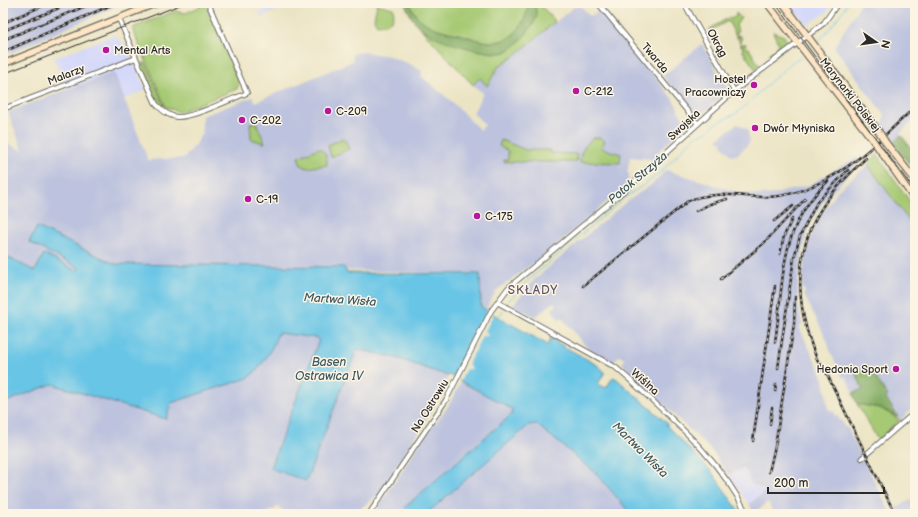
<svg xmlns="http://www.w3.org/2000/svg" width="918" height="517" font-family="'Balsamiq Sans',sans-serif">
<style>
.built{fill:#d4d8f9}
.industrial{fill:#bdc3de}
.green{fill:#a6c973;stroke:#687a4f}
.forest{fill:#84ad65;stroke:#586c48}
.water{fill:#68c5e6;stroke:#4a7888}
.pier{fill:#ebe4c4}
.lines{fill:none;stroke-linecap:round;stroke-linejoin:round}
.stream{stroke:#68c5e6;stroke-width:1}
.minor-casing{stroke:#6e6c61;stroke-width:6}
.secondary-casing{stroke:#6e6c61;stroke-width:8}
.minor{stroke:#fff;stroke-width:4}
.secondary{stroke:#fde5c5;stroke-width:5.5}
.tram{stroke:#2b2b2b;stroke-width:1}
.rail-casing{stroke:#2b2b2b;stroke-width:2.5}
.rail{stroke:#fcf5e5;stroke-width:1;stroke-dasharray:3;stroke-linecap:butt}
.secondary-bridge-casing{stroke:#6e6c61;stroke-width:8;stroke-linecap:butt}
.secondary-bridge{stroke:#fde5c5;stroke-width:5.5}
.poi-dot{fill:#b5179e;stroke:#fcf5e5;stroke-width:1.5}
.labels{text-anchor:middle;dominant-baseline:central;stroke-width:3;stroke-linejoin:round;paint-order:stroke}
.street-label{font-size:11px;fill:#2b2b2b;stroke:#fcf5e5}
.poi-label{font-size:11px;fill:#2b2b2b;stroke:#fcf5e5;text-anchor:start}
.water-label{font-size:12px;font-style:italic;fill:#3d5963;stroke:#fcf5e5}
.neighbourhood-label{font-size:12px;letter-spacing:1px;fill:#615568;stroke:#fcf5e5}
</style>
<rect width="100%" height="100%" fill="#fcf5e5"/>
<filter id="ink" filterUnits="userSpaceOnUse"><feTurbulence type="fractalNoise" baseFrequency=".025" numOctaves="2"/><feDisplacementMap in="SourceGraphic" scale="8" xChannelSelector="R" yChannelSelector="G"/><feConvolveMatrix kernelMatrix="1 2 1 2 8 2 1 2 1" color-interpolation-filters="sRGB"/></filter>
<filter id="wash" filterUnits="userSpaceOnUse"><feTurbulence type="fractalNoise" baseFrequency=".012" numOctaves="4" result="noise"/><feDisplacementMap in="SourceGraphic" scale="16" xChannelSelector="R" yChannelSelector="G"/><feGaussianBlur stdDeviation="0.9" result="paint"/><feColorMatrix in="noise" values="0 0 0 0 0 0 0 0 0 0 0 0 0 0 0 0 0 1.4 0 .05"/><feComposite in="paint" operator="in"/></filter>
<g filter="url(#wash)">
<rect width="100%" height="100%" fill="#ebe4c4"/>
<path class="built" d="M263 3H295L260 17 259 13 266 10Z
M789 3H834L826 13 806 25Z
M114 35 128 48 146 90 124 99 113 72 67 89 54 58Z
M743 469 747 472 750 483 766 492 749 504 728 474Z"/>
<path class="industrial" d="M3 3H124L3 56Z
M861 3H911L915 5V119L900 133 901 135 893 143 881 127 885 116 834 47Z
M581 6 590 16 599 11 612 27 643 66 648 68 672 98 678 108V111L686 121V125L655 155 654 159 630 157 627 173H629L628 181H626L624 187 552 249 496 291 486 309 481 307 480 274 115 264 37 227 29 242 79 268 77 272 35 271 3 255V141L23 151 8 112 114 72 148 160 184 158 196 144 202 133V116L247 99 253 97 255 102 353 61 352 54 364 52 389 56 407 63 421 70 422 73 421 76 452 102 480 130 485 125 473 113 483 93 473 85 480 78 487 86 499 66 513 57 574 7Z
M702 44 728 90 701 116H695L663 76Z
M737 124 747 129 750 142 738 154 732 156 723 146 722 142 717 139Z
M857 157 860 161 824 201 813 218 806 236 798 276V302L802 324 799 327 824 379 828 409 835 412V416H838L839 420 842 421 844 427H847L891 514H774L768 502 754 513 749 504 766 491 750 483 747 472 743 469 728 474 711 450 637 380 622 363 625 360 623 358 619 356 612 363 589 350 562 318 559 319 553 312 552 309 557 305 554 302 535 317 523 310 521 311 515 308 513 305 535 279 626 202 651 185 666 170 737 192 759 195 775 194 809 185Z
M868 165 915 229V407L900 420 886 398 888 396 868 366 863 389 853 393 846 377 843 378 830 351 827 340 804 295 805 290 802 289 804 265 807 248 818 219 838 190Z
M278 333 316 338 397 358 448 376 449 375 431 411 378 495 357 511 338 514H288L278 507 265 514H3V403L52 384 166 419 171 403 248 378 253 374 261 366 276 341Z
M461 382 513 409 512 413 405 507 412 514H374L422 440 447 408Z
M536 424 596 473 631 514H426L529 425Z
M915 498V514H900L896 507Z"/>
<path class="green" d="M410 3H528C527 22 515 40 495 42 485 43 472 38 462 35 441 30 417 27 410 3Z
M534 3H539L555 22 513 57 499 66 487 86 480 78 473 85 422 30C437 38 490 58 505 52 513 49 523 37 528 31 535 21 538 16 534 3Z
M205 4 239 83 237 89 179 112 166 107 132 28 175 11 186 13Z
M377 4 393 8 394 14 392 20 386 24H377L374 19Z
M736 13 741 18 736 25 738 32 736 33 738 36 740 35 737 38 728 21 710 31 709 29 730 17 731 19 736 16Z
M773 32 784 36 788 44 773 58 769 53 776 50 778 43Z
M740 35 742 39 740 41 742 45 745 43 746 45 744 47 746 49 748 47 759 65 756 70 742 50 743 49 738 39Z
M145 63 166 110 158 103 141 64Z
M254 117 265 143H264L251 139 250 123H254Z
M343 138 345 140 349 149 331 157 328 145Z
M593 138H600L605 141 601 148 621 154 620 163 580 162C580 151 585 145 593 138Z
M501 140 526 150H550L549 153 577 154 576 162H504V160H508V151L499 146Z
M319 148C325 150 328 159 327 165L306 168 301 165 298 157Z
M877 154 915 209V229L868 165Z
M857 404 880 408 900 420 878 440Z"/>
<path class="forest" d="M404 3H410C417 27 441 30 462 35 472 38 485 43 495 42 515 40 527 22 528 3H534L537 15C534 26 516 48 505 52 491 57 435 40 423 30 413 23 410 13 404 3Z
M901 135 915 153V172L893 143Z
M868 366 888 396 886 398 898 417 880 408 857 404 853 393 863 389 855 372Z"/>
<path class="water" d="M37 227 115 264 344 267 347 273 480 274 481 307 548 345 550 339H555L556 342 597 365 605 372 598 384 606 388 613 377 617 379 667 423V426L711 471 741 514H631L596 473 536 424 529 425 426 514H412L405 507 512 414V409L449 375 448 376 397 358 357 349 306 481 270 468 319 340 316 338 278 333C274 347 261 369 248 378L171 403 166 419 52 384 3 403V291L8 282 3 279V255L35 271 44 254 77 271 79 268 29 242Z"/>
<path class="pier" d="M488 310 494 313 485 331 488 336H482L468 364 472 369H466L460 381 454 378 460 366 457 361H462L476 333 474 328H479Z"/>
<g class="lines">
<path class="stream" d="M819 41 835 22 848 3
M508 302 524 284 623 199 648 182 664 169 694 137 708 131 715 124 737 113 792 62 801 57
M498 318 503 310"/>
</g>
</g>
<g filter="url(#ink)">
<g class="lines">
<defs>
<path id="minor" d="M598 3 698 124
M684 3 734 91
M119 19 156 104C162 110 168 116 177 117 193 118 231 99 247 93L208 3
M3 109 136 58
M497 302 615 367 629 379C673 420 720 459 747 514
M862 458 915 412
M369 514 446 400 491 311 508 288 626 189 734 91 824 23 838 3"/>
<path id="secondary" d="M767 3 872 139
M783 3 879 132
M3 64 157 3
M886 143 915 180
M879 149 915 200"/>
</defs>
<use href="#minor" class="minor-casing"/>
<use href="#secondary" class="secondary-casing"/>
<use href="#minor" class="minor"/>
<use href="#secondary" class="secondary"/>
<path class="tram" d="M775 3 915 191
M3 74 185 3"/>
<defs>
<path id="rail" d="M3 23 49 3
M3 31 71 3
M3 40 93 3
M3 52 116 3
M867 152 915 107
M696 211 710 204 727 199
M774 221 793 206
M780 254 784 236 792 219
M721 279 764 243 805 199
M583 286 688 201C712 190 741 197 767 197 804 196 843 173 871 148
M775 342C785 279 777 229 828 181
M822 364 895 514
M778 368 794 258 800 236 817 202 848 170
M822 370C796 316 789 255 825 203 836 187 851 172 866 158
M775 391 776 384
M770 424 772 408
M753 441 775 286
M775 446 794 324 795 297
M769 472 776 442"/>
</defs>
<use href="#rail" class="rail-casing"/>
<use href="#rail" class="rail"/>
<defs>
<path id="secondary-bridge" d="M879 132 886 143
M872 139 879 149"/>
</defs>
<use href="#secondary-bridge" class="secondary-bridge-casing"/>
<use href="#secondary-bridge" class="secondary-bridge"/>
</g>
</g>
<g class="poi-dot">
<circle cx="106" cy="50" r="4"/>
<circle cx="754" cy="85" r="4"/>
<circle cx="576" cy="91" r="4"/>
<circle cx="328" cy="111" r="4"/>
<circle cx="242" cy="120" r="4"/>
<circle cx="755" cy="128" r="4"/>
<circle cx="248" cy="199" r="4"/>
<circle cx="477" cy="216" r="4"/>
<circle cx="896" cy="369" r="4"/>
</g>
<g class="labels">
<g class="street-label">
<text transform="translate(717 43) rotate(61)">Okrąg</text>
<text transform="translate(655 58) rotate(50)">Twarda</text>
<text transform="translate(66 75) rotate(-21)">Malarzy</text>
<text transform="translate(850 95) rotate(52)">Marynarki Polskiej</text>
<text transform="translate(684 125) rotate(-43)">Swojska</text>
<text transform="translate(645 382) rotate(42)">Wiślna</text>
<text transform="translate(430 406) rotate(-58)">Na Ostrowiu</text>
</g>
<g class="poi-label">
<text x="114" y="50">Mental Arts</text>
<text x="746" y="79" text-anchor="end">Hostel<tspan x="746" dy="13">Pracowniczy</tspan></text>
<text x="584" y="91">C-212</text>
<text x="336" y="111">C-209</text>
<text x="250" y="120">C-202</text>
<text x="763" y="128">Dwór Młyniska</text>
<text x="256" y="199">C-19</text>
<text x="485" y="216">C-175</text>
<text x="888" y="369" text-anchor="end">Hedonia Sport</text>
</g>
<g class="water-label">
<text transform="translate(638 178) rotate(-40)">Potok Strzyża</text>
<text transform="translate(340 300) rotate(4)">Martwa Wisła</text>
<text x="329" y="362">Basen<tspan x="329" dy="14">Ostrawica IV</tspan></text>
<text transform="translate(640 450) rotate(45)">Martwa Wisła</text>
</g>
<g class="neighbourhood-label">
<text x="533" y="290">SKŁADY</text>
</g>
</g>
<rect width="918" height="517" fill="none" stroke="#fcf5e5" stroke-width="16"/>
<g transform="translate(876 42) rotate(103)" stroke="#fcf5e5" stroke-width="3" paint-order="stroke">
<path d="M0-3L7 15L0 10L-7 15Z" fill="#2b2b2b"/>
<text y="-6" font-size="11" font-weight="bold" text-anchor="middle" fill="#2b2b2b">N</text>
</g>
<path d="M768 487v6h116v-6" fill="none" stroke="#2b2b2b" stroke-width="2"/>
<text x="774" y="487" font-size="12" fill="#2b2b2b" stroke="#fcf5e5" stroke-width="3" paint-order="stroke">200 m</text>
</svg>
